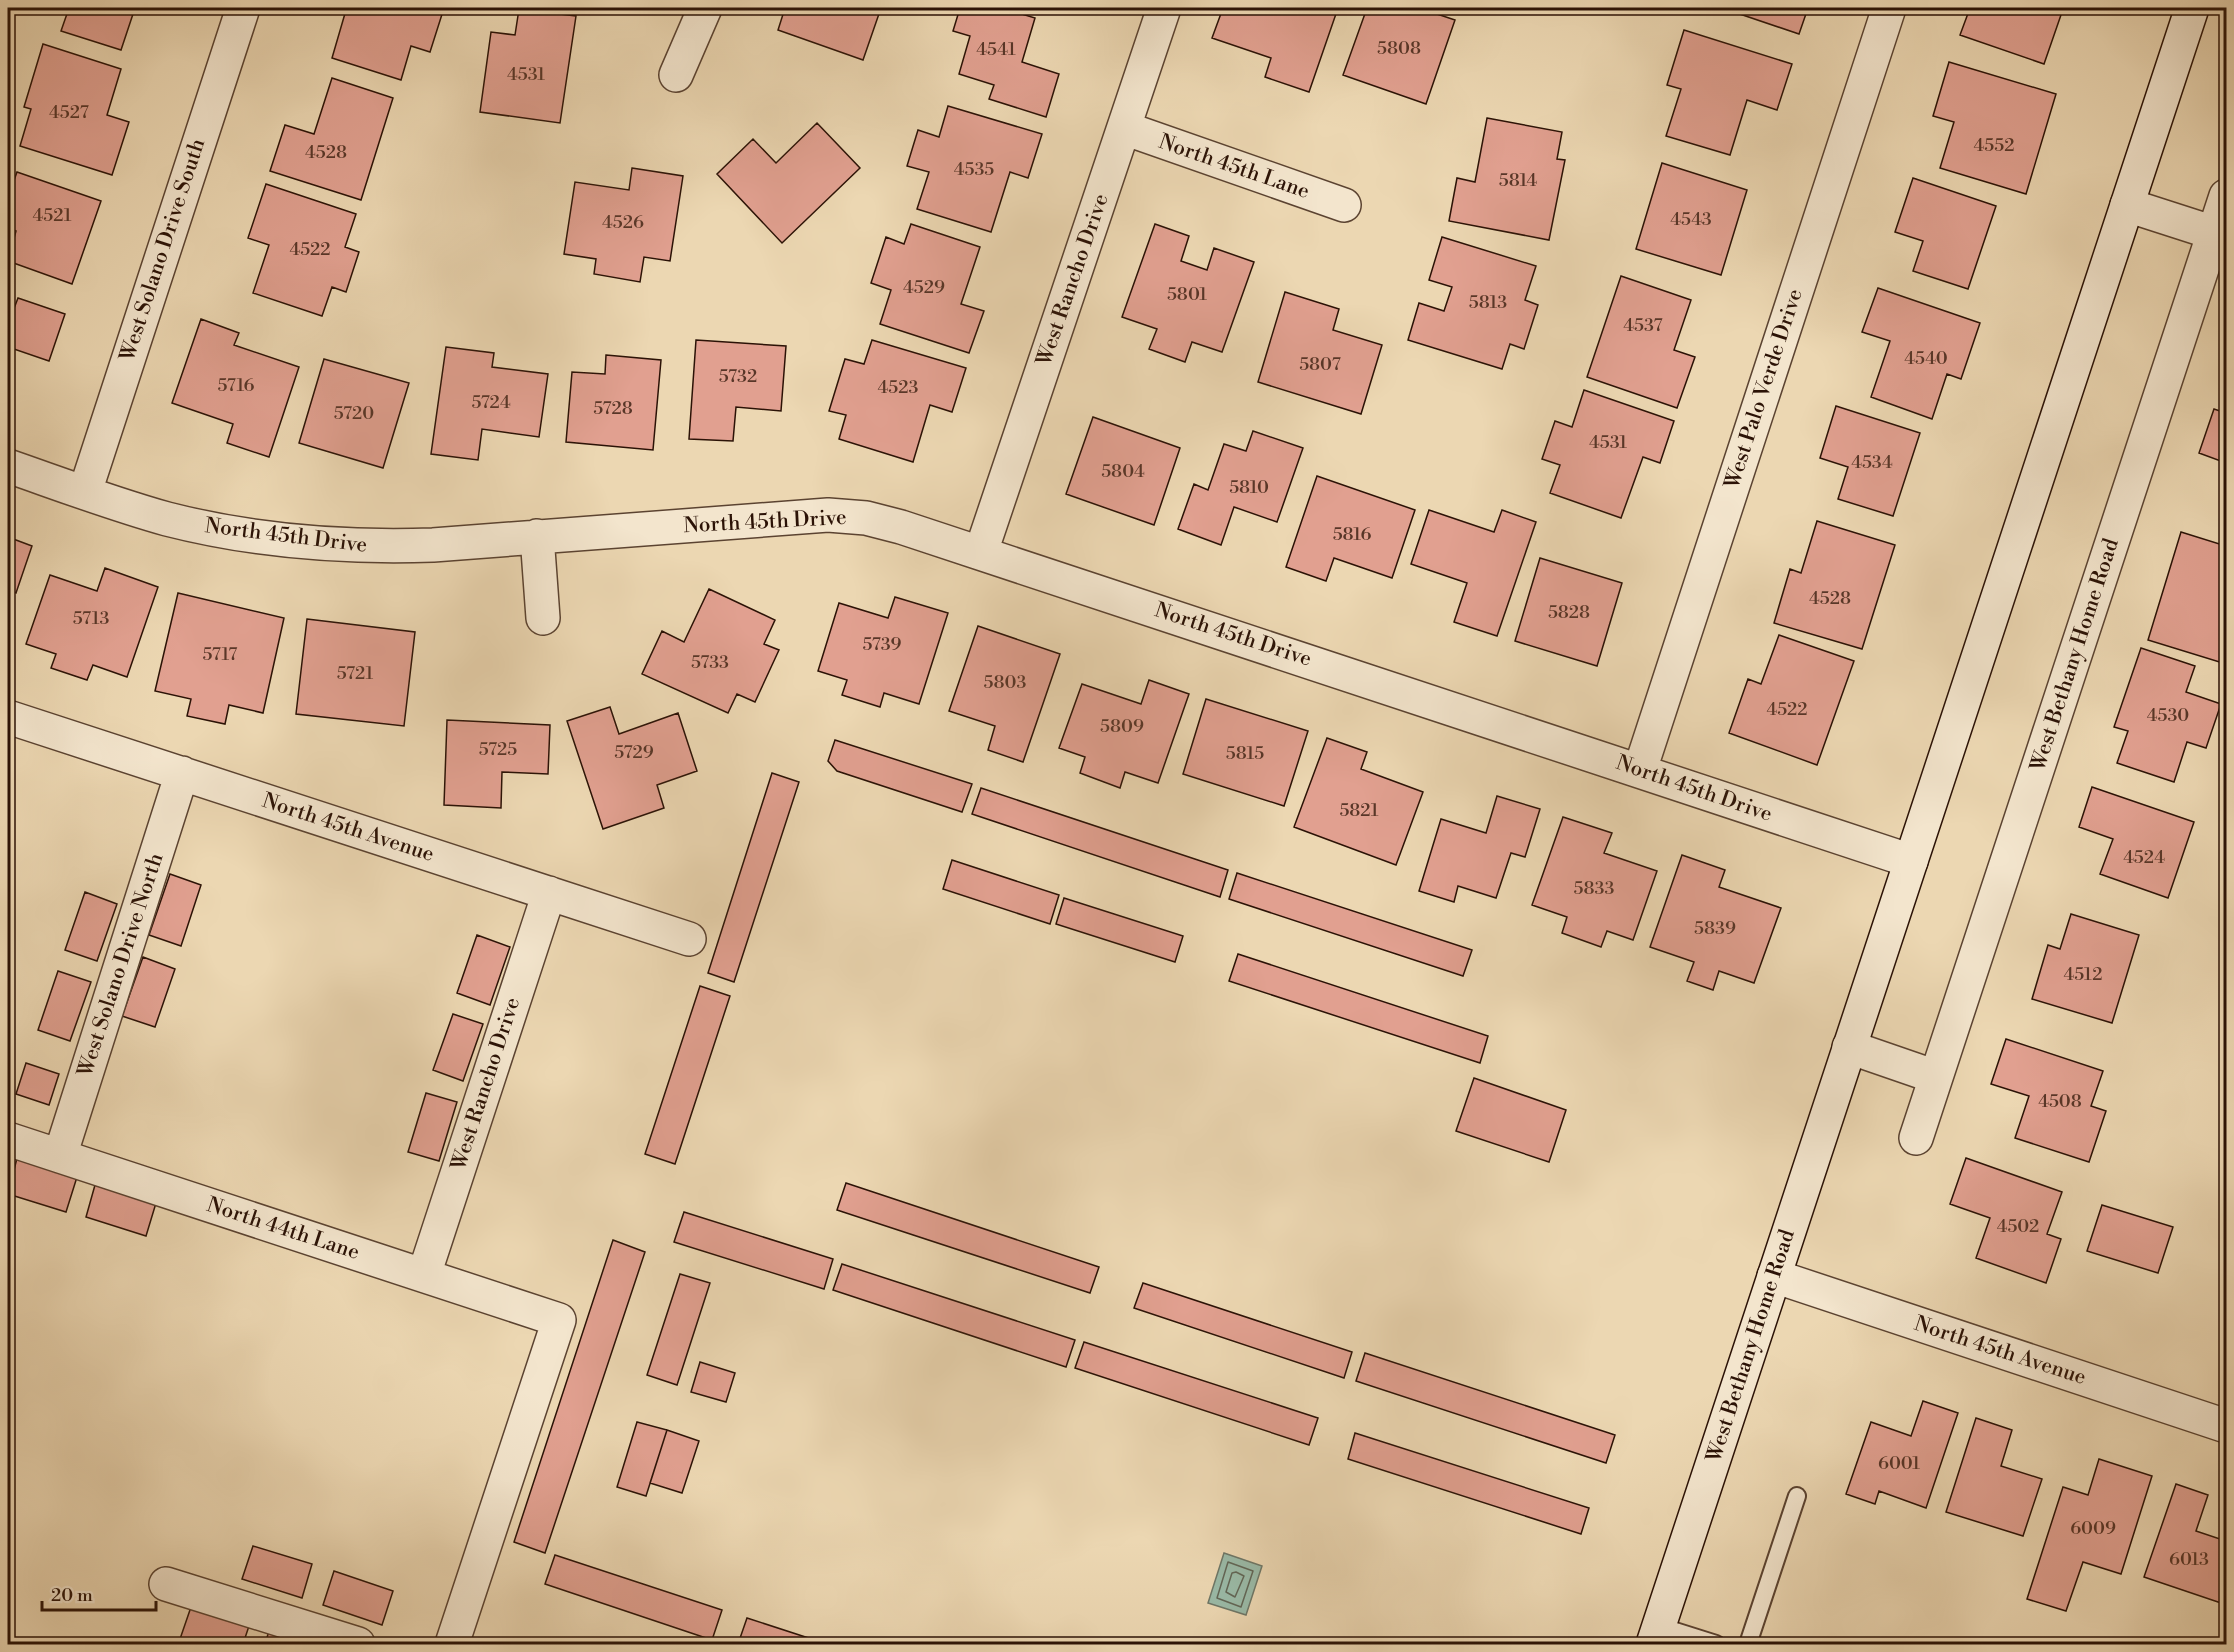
<svg xmlns="http://www.w3.org/2000/svg" width="2234" height="1652" font-family="'Libre Bodoni',serif">
<style>
.water{fill:#9abaa7;stroke:#6e7767;stroke-width:1.5}
.lines{fill:none;stroke-linecap:round;stroke-linejoin:round}
.shore{stroke:#626656;stroke-width:1.5}
.building{fill:#e1a090;stroke:#2b1206;stroke-width:1.5}
.lane-casing{stroke:#5b4331;stroke-width:20}
.street-casing{stroke:#5b4331;stroke-width:36}
.secondary-casing{stroke:#2b1206;stroke-width:36}
.lane{stroke:#f3e5cd;stroke-width:16}
.street{stroke:#f3e5cd;stroke-width:33}
.secondary{stroke:#f3e5cd;stroke-width:33}
.labels{text-anchor:middle;dominant-baseline:central;stroke-width:4.5;stroke-linejoin:round;paint-order:stroke}
.number-label{font-size:18px;fill:#583628}
.street-label{font-size:21px;fill:#2b1206;stroke:#f3e5cd}
</style>
<rect width="100%" height="100%" fill="#ecd7b2"/>
<filter id="stains"><feTurbulence type="fractalNoise" baseFrequency=".00333" numOctaves="4"/><feColorMatrix values="0 0 0 0 .2 0 0 0 0 .09 0 0 0 0 .02 0 0 0 .5 -.17"/></filter>
<radialGradient id="worn" r=".72"><stop offset=".6" stop-color="#630" stop-opacity="0"/><stop offset="1" stop-color="#630" stop-opacity=".3"/></radialGradient>
<path class="water" d="M1224 1553 1262 1566 1246 1615 1208 1603Z"/>
<g class="lines">
<path class="shore" d="M1228 1562 1253 1571 1241 1607 1217 1598Z
M1236 1572 1244 1576 1235 1597 1226 1592 1232 1573Z"/>
</g>
<path class="building" d="M69 8H135L121 50 61 31Z
M338 8H444L430 52 411 46 401 80 332 58 346 10Z
M785 8H881L863 60 778 30Z
M960 8H1002L1035 18 1022 62 1059 74 1046 117 989 99 994 85 959 74 970 36 953 31Z
M1223 8H1338L1309 92 1265 77 1271 58 1212 38Z
M1367 8H1419L1455 20 1426 104 1343 75Z
M1722 8H1808L1799 34Z
M1970 8H2049L2062 12 2044 64 1960 35Z
M519 9 576 16 560 123 480 112 491 32 515 35Z
M1684 30 1792 64 1777 110 1747 100 1730 155 1666 136 1681 89 1667 85Z
M43 44 121 69 107 115 129 122 112 175 20 146 31 109 24 107Z
M1949 62 2056 94 2026 194 1940 168 1954 122 1933 116Z
M332 78 393 98 361 200 270 171 285 125 314 134Z
M948 106 1042 134 1028 178 1010 172 991 232 917 209 929 172 907 166 918 130 939 137Z
M1487 118 1562 132 1557 159 1565 160 1549 240 1449 221 1457 178 1475 182Z
M817 123 860 168 782 243 717 174 753 139 776 163Z
M1662 163 1747 190 1721 275 1636 249Z
M632 168 683 176 670 261 644 257 640 282 594 274 596 259 564 254 575 182 629 190Z
M17 172 101 201 72 284 8 261 16 231 8 228V197Z
M1913 178 1996 206 1968 289 1913 271 1923 241 1895 232Z
M266 184 356 214 345 247 359 252 346 292 332 287 322 316 253 293 269 245 248 238Z
M911 224 980 247 961 304 984 311 969 353 880 324 891 290 871 283 886 237 904 244Z
M1155 224 1189 236 1181 261 1207 270 1214 248 1254 262 1222 352 1192 342 1185 362 1149 349 1157 329 1122 317Z
M1442 237 1536 266 1525 300 1538 305 1524 349 1510 344 1502 369 1408 340 1419 303 1444 311 1452 287 1429 280Z
M1621 276 1691 300 1674 350 1695 357 1677 408 1587 377Z
M1878 288 1980 323 1961 379 1947 374 1932 419 1871 397 1890 341 1862 332Z
M1285 292 1339 309 1333 330 1382 345 1361 414 1258 382Z
M18 298 65 314 49 361 8 347V309L13 311Z
M201 319 239 333 234 345 299 367 269 457 227 443 233 424 172 403Z
M696 340 786 346 781 411 736 407 733 441 689 439Z
M872 340 966 368 952 412 930 405 913 462 839 439 846 415 829 411 845 359 864 364Z
M446 347 494 353 492 367 548 374 539 437 482 429 478 460 431 454Z
M606 355 661 360 653 450 566 442 572 372 605 374Z
M324 359 409 383 383 468 299 443Z
M1584 390 1674 421 1660 463 1643 457 1621 518 1550 493 1560 465 1542 459 1555 421 1572 427Z
M1836 406 1920 433 1893 516 1838 499 1848 467 1820 458Z
M2214 409 2226 413V463L2199 453Z
M1093 417 1180 448 1154 525 1066 494Z
M1253 431 1303 448 1277 522 1234 507 1221 545 1178 529 1194 484 1208 490 1224 444 1246 451Z
M1317 476 1415 510 1392 578 1334 558 1326 581 1286 567Z
M1429 510 1494 532 1502 510 1536 522 1497 636 1454 622 1467 583 1411 564Z
M1817 521 1895 545 1862 649 1774 623 1790 569 1801 573Z
M2181 532 2226 546V664L2148 640Z
M8 537 32 546 16 593 8 589Z
M1540 558 1622 583 1597 666 1515 641Z
M105 568 158 587 127 677 93 665 87 680 51 668 56 654 26 644 50 575 97 591Z
M709 589 775 620 764 644 779 650 755 702 737 694 728 713 642 674 662 631 684 642Z
M178 593 284 618 263 713 229 705 225 724 187 716 191 699 155 691Z
M895 597 948 613 919 704 884 693 880 707 842 695 847 680 818 671 839 603 888 618Z
M307 619 415 632 404 726 296 714Z
M978 626 1060 654 1023 762 988 750 995 726 949 711Z
M1779 635 1854 661 1817 765 1729 733 1748 679 1761 684Z
M2141 648 2195 666 2186 692 2221 704 2206 748 2187 742 2174 782 2117 763 2128 731 2114 727Z
M1149 680 1189 694 1158 783 1125 772 1120 788 1080 773 1085 757 1059 748 1082 684 1141 704Z
M1206 699 1308 731 1284 806 1183 774Z
M610 707 619 734 678 713 697 771 657 785 664 808 603 829 567 721Z
M447 720 550 725 548 774 502 772 501 808 444 805Z
M1327 738 1367 752 1361 769 1423 792 1396 865 1294 827Z
M835 740 972 784 962 812 837 771 828 761Z
M772 773 799 782 734 982 708 973Z
M2092 787 2194 822 2168 898 2100 874 2113 839 2079 827Z
M981 788 1228 870 1220 897 972 814Z
M1497 796 1540 809 1525 857 1511 853 1496 898 1458 886 1454 902 1419 891 1441 819 1486 833Z
M1563 817 1612 833 1604 853 1657 871 1633 940 1607 931 1601 947 1562 933 1567 917 1532 905Z
M1682 855 1725 870 1719 887 1781 908 1754 983 1719 971 1713 990 1687 981 1694 962 1650 947Z
M952 860 1059 895 1050 924 943 889Z
M1237 873 1472 950 1463 976 1229 899Z
M170 874 201 885 181 946 149 935Z
M85 892 117 904 97 961 65 950Z
M1064 898 1183 936 1175 962 1056 924Z
M2071 914 2139 935 2112 1023 2032 999 2048 945 2060 949Z
M477 935 510 947 490 1005 457 993Z
M1238 954 1488 1036 1480 1063 1229 981Z
M143 957 175 969 155 1027 122 1016Z
M58 971 91 982 70 1041 38 1030Z
M700 986 730 996 675 1164 645 1154Z
M453 1014 483 1024 463 1081 433 1070Z
M2006 1039 2103 1071 2091 1106 2106 1111 2089 1162 2015 1138 2029 1096 1991 1084Z
M26 1063 59 1074 49 1105 16 1094Z
M1474 1078 1566 1110 1549 1162 1456 1131Z
M426 1093 457 1102 439 1161 408 1152Z
M17 1158 77 1177 66 1212 8 1194Z
M1966 1158 2062 1192 2047 1234 2061 1239 2046 1283 1976 1258 1990 1218 1950 1204Z
M846 1183 1099 1267 1090 1293 837 1210Z
M95 1185 156 1203 146 1236 86 1217Z
M2102 1205 2173 1227 2158 1273 2087 1251Z
M684 1212 833 1259 824 1289 674 1242Z
M613 1240 645 1252 545 1553 514 1542Z
M842 1264 1075 1340 1066 1367 833 1290Z
M680 1274 710 1283 677 1385 647 1375Z
M1143 1283 1352 1352 1344 1378 1134 1308Z
M1084 1342 1318 1418 1309 1445 1075 1368Z
M1365 1353 1615 1435 1606 1463 1356 1381Z
M700 1362 735 1373 726 1402 691 1392Z
M1923 1401 1958 1413 1926 1508 1879 1491 1875 1504 1846 1494 1871 1422 1911 1436Z
M1976 1418 2012 1430 2001 1466 2042 1479 2023 1536 1946 1512Z
M637 1422 667 1430 646 1496 617 1487Z
M667 1430 699 1441 682 1493 650 1483Z
M1355 1433 1589 1508 1581 1534 1348 1459Z
M2099 1459 2152 1476 2121 1574 2083 1562 2066 1611 2027 1599 2063 1487 2088 1495Z
M2176 1484 2208 1495 2196 1531 2226 1541V1587L2221 1603 2144 1577Z
M253 1546 312 1564 302 1598 242 1579Z
M555 1555 722 1610 712 1640 545 1584Z
M334 1571 393 1591 382 1625 323 1605Z
M191 1607 249 1626 243 1644H196L180 1639Z
M747 1618 827 1644H738Z
M269 1631 308 1644H265Z"/>
<g class="lines">
<defs>
<path id="lane" d="M1659 1626 1716 1644
M1748 1644 1797 1496"/>
<path id="street" d="M676 75 705 8
M1124 128 1344 205
M2127 205 2214 233
M8 466C60 484 113 504 167 519 253 541 345 548 433 545L828 515 866 518 901 527 1911 861
M85 492 243 8
M537 536 543 618
M981 552 1164 8
M8 717 689 939
M1640 770 1889 8
M1849 1047 1936 1077
M1916 1138 2226 196
M8 1139 559 1320 452 1644
M60 1156 182 773
M424 1275 549 893
M1774 1276 2226 1426
M166 1584 358 1644"/>
<path id="secondary" d="M1653 1644 2192 8"/>
</defs>
<use href="#lane" class="lane-casing"/>
<use href="#street" class="street-casing"/>
<use href="#secondary" class="secondary-casing"/>
<use href="#lane" class="lane"/>
<use href="#street" class="street"/>
<use href="#secondary" class="secondary"/>
</g>
<g class="labels">
<g class="number-label">
<text x="1399" y="48">5808</text>
<text x="996" y="49">4541</text>
<text x="526" y="74">4531</text>
<text x="69" y="112">4527</text>
<text x="1994" y="145">4552</text>
<text x="326" y="152">4528</text>
<text x="974" y="169">4535</text>
<text x="1518" y="180">5814</text>
<text x="52" y="215">4521</text>
<text x="1691" y="219">4543</text>
<text x="623" y="222">4526</text>
<text x="310" y="249">4522</text>
<text x="924" y="287">4529</text>
<text x="1187" y="294">5801</text>
<text x="1488" y="302">5813</text>
<text x="1643" y="325">4537</text>
<text x="1926" y="358">4540</text>
<text x="1320" y="364">5807</text>
<text x="738" y="376">5732</text>
<text x="236" y="385">5716</text>
<text x="898" y="387">4523</text>
<text x="491" y="402">5724</text>
<text x="613" y="408">5728</text>
<text x="354" y="413">5720</text>
<text x="1608" y="442">4531</text>
<text x="1872" y="462">4534</text>
<text x="1123" y="471">5804</text>
<text x="1249" y="487">5810</text>
<text x="1352" y="534">5816</text>
<text x="1830" y="598">4528</text>
<text x="1569" y="612">5828</text>
<text x="91" y="618">5713</text>
<text x="882" y="644">5739</text>
<text x="220" y="654">5717</text>
<text x="710" y="662">5733</text>
<text x="355" y="673">5721</text>
<text x="1005" y="682">5803</text>
<text x="1787" y="709">4522</text>
<text x="2168" y="715">4530</text>
<text x="1122" y="726">5809</text>
<text x="498" y="749">5725</text>
<text x="634" y="752">5729</text>
<text x="1245" y="753">5815</text>
<text x="1359" y="810">5821</text>
<text x="2144" y="857">4524</text>
<text x="1594" y="888">5833</text>
<text x="1715" y="928">5839</text>
<text x="2083" y="974">4512</text>
<text x="2060" y="1101">4508</text>
<text x="2018" y="1226">4502</text>
<text x="1899" y="1463">6001</text>
<text x="2093" y="1528">6009</text>
<text x="2189" y="1559">6013</text>
</g>
<g class="street-label">
<text transform="translate(1234 167) rotate(19)">North 45th Lane</text>
<text transform="translate(163 250) rotate(-72)">West Solano Drive South</text>
<text transform="translate(1073 280) rotate(-71)">West Rancho Drive</text>
<text transform="translate(1764 389) rotate(-72)">West Palo Verde Drive</text>
<text transform="translate(765 522) rotate(-3)">North 45th Drive</text>
<text transform="translate(286 536) rotate(7)">North 45th Drive</text>
<text transform="translate(1233 635) rotate(18)">North 45th Drive</text>
<text transform="translate(2075 655) rotate(-72)">West Bethany Home Road</text>
<text transform="translate(1694 789) rotate(19)">North 45th Drive</text>
<text transform="translate(348 828) rotate(18)">North 45th Avenue</text>
<text transform="translate(121 965) rotate(-72)">West Solano Drive North</text>
<text transform="translate(486 1084) rotate(-72)">West Rancho Drive</text>
<text transform="translate(283 1229) rotate(18)">North 44th Lane</text>
<text transform="translate(1751 1346) rotate(-72)">West Bethany Home Road</text>
<text transform="translate(2000 1351) rotate(18)">North 45th Avenue</text>
</g>
</g>
<rect width="2234" height="1652" fill="none" stroke="#ecd7b2" stroke-width="30"/>
<rect x="9" y="9" width="2216" height="1634" fill="none" stroke="#2b1206" stroke-width="3"/>
<rect x="15" y="15" width="2204" height="1622" fill="none" stroke="#2b1206" stroke-width="1.5"/>
<path d="M42 1601v9h114v-9" fill="none" stroke="#2b1206" stroke-width="3"/>
<text x="51" y="1601" font-size="18" fill="#2b1206" stroke="#f3e5cd" stroke-width="4.5" paint-order="stroke">20 m</text>
<rect width="100%" height="100%" filter="url(#stains)"/>
<rect width="100%" height="100%" fill="url(#worn)"/>
</svg>
